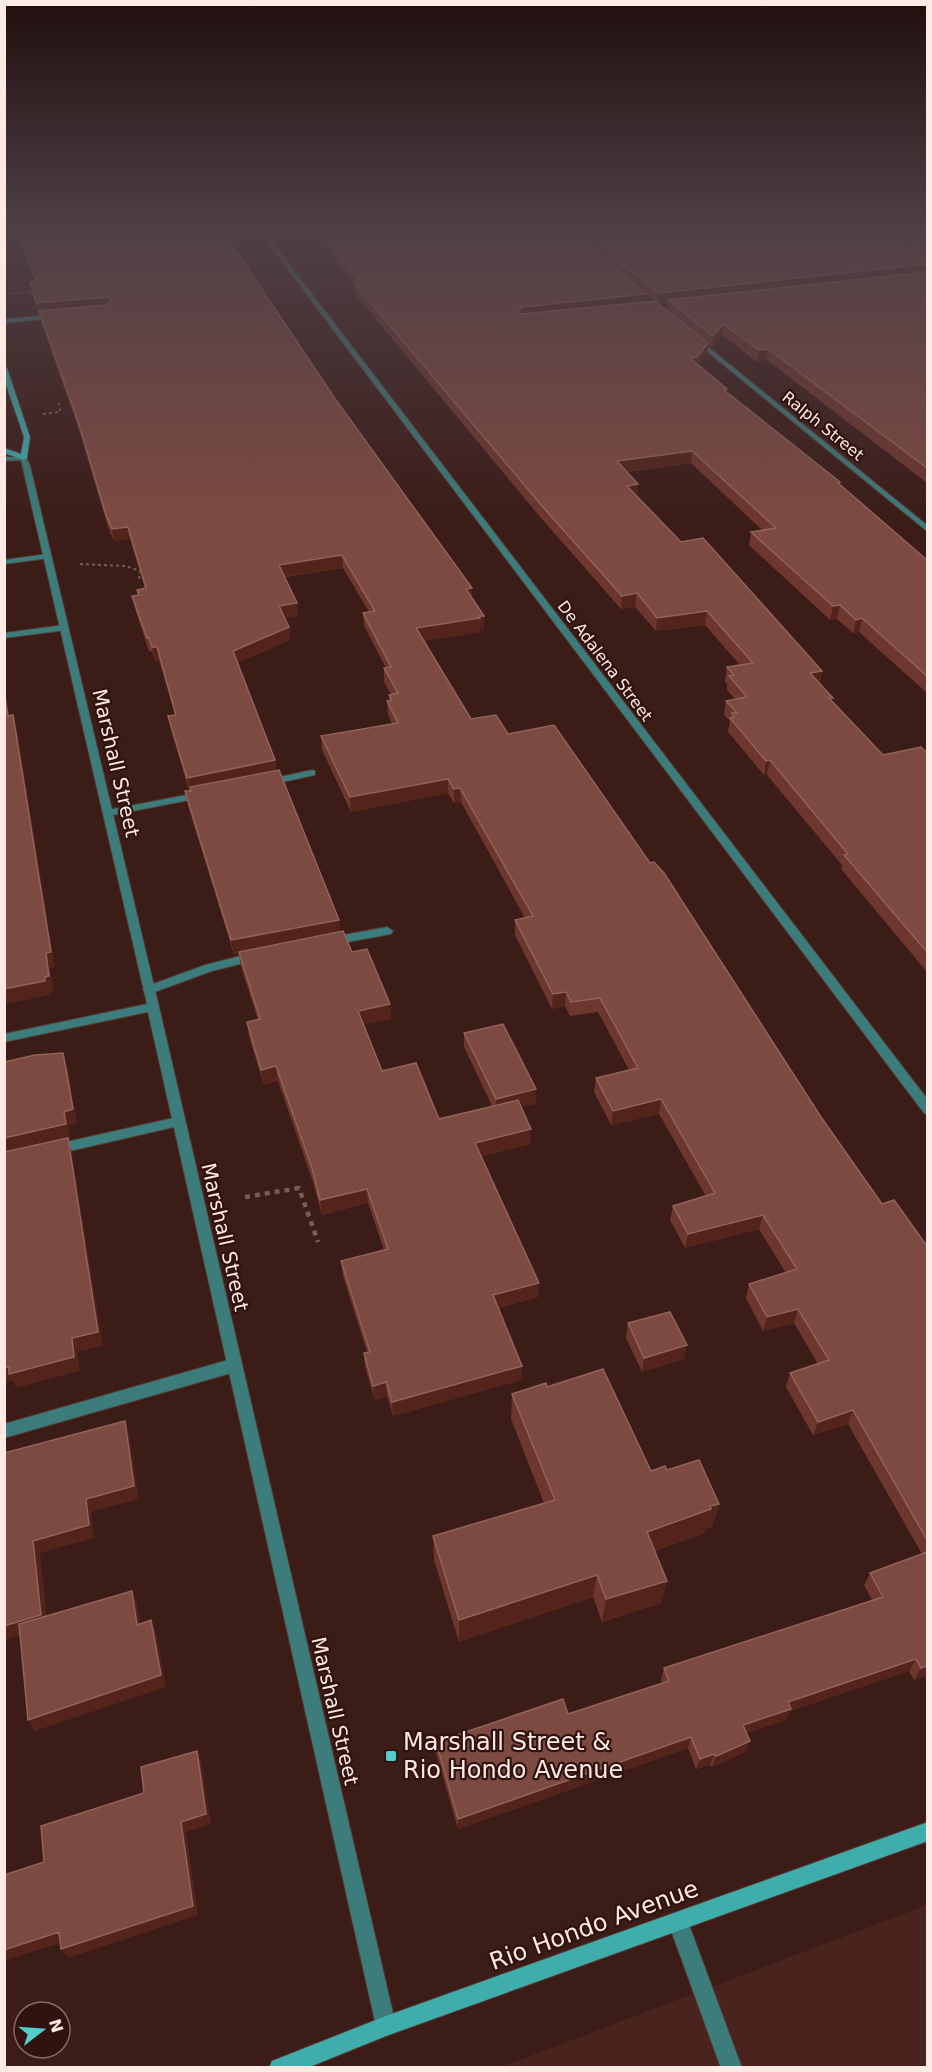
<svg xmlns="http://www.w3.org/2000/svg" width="932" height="2072" font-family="'DejaVu Sans',sans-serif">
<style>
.built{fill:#49231d}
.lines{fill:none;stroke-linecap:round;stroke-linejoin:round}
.lane-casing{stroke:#563934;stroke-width:2}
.street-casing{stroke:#563934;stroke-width:2}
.secondary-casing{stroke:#563934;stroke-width:2}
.path-far2{stroke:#775b56;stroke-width:1.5;stroke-dasharray:2 2;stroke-linecap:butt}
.path-far1{stroke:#775b56;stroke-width:2;stroke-dasharray:3 3;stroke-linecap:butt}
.path{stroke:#775b56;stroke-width:4.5;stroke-dasharray:5 5;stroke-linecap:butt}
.lane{fill:#3c7c7b;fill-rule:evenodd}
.street{fill:#3c7c7b;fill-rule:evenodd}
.secondary{fill:#3eadac;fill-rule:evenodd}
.wall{fill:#6d362e;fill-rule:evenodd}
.shaded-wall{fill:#52241c}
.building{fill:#7d4a41;stroke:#91635b;stroke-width:1.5}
.poi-dot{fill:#52cdcc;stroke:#30130e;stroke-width:2}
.labels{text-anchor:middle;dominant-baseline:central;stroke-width:4.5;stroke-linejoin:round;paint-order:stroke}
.far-street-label{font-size:16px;fill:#ffe9e5;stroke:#30130e}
.street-label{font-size:20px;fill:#ffe9e5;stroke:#30130e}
.near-poi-label{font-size:24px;fill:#ffe9e5;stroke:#30130e;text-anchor:start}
.near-street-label{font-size:24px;fill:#ffe9e5;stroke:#30130e}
</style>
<rect width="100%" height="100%" fill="#3b1c17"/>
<path class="built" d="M927 1905V2067H501Z"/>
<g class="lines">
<defs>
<path id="lane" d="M56 315 54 318 4 323V319Z
M47 554H50V558L4 564V560Z
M64 625 68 628 67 630 4 638V633Z
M312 770 315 771V775L269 785 264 782 266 780Z
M202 792 205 793V797L108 816 103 813 108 810Z
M387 927 393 931 391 934 332 945 326 941 332 937Z
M256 952 262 956 260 959 212 971 149 994 143 990 145 987 205 965Z
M178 1117 183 1119 184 1122 183 1125 57 1154 52 1153 51 1149 52 1145 57 1144Z
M235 1358 240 1360 242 1365 240 1370 235 1372 4 1438V1424Z
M678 1912 685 1915 688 1922 742 2068H721L668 1922 671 1915Z"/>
<path id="street" d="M258 230H263L928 1100V1115L924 1113Z
M693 338H697L928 526V532L693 340Z
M4 457H26L30 466 159 1007 396 2026 393 2033 386 2036 379 2033 376 2026 148 1012 4 1042V1034L147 1004 21 460 4 461Z"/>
<path id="secondary" d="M4 366 7 368 30 437 27 458 24 460 4 453V448L21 454 24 437 4 379Z
M928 1822V1841L386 2036 307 2068H269L272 2061 386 2016Z"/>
</defs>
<use href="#lane" class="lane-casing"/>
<use href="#street" class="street-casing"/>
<use href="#secondary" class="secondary-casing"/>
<path class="path-far2" d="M10 294 30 292V297"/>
<path class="path-far1" d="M43 414 60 412 59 403
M80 564 126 566 140 571 139 581"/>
<path class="path" d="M245 1197 299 1188 318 1242"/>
<use href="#lane" class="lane"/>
<use href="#street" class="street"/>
<use href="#secondary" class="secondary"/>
</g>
<path class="wall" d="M17 230H222L336 400 472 588V598L484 616V629H480V632L423 641 471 719 508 734 821 1117 882 1204 927 1246V1675L914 1680 909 1671 790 1711 786 1720 746 1733 750 1741 745 1752 712 1767 710 1765 696 1769 688 1748 458 1829 436 1753V1742L568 1714 662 1683 661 1680 664 1668 872 1600 864 1585 870 1573 922 1554 848 1424 813 1435 786 1387 790 1373 818 1364 794 1323 763 1331 746 1298 749 1284 786 1273 759 1229 685 1248 670 1220 673 1206 706 1196 659 1114 611 1125 594 1092 596 1078 629 1070 598 1012 570 1016 565 1006 552 1009 515 935V920L525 918 461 802 454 803 448 793 351 812 322 750 321 736 392 724 388 715 387 701H389V695L391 694 384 682V668H386L364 626 363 613 369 612 343 568 285 577 297 603 298 616 285 618 289 627 290 640 237 663 275 760 276 770 340 932 352 952 390 1004 391 1019 364 1024 382 1071 439 1119 492 1106 464 1047V1033L536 1104 521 1107 530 1144 481 1156 538 1297 498 1308 522 1366 521 1380 393 1416 387 1396 375 1400 365 1367 364 1353 367 1352 343 1276 341 1261 384 1250 368 1203 322 1215 313 1182 278 1081 264 1084 249 1037 247 1022 258 1020 241 967 239 954 234 955 188 806 185 791H189L171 730 168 716 175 715 159 660 155 661 152 652 149 651 135 609 132 596 138 595 137 590 145 588 130 539 114 541 108 527 80 433 41 322 39 314H38L30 282H35Z
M309 230H927V483L767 360 757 362 722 335 712 348 708 344 707 354 698 365 726 392 840 484 927 560V693L859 632 853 633 837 619 830 620 749 545 751 532 762 530 691 463 627 472 637 497 681 542 822 671 820 683 833 702 883 755 927 753V972L841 869 842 865 767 775H764L728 732 730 721 724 715 726 701 735 699 727 690V684L725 681 727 667 740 665 705 625 656 631 635 607 621 609 541 518 355 294V284ZM646 294 654 301 646 302ZM667 303V310L659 304Z
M628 1323 684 1359 642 1372 626 1338Z
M547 1387 651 1471 667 1470 719 1504 712 1527 705 1529 704 1533 655 1551 667 1581 661 1603 602 1622 593 1597 459 1642 434 1560 433 1536 544 1503 511 1419 512 1394Z"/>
<path class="shaded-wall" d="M878 230H888L887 233 877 234Z
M927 264V275L668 300 667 303 658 304 659 293Z
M646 294 645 304 522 318 518 312 522 307Z
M109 297 111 308 38 314 36 303Z
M723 324 722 335 712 348 713 336Z
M708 343 707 354 696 369 690 358Z
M768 349 767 360 757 362 759 350Z
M692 451 691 463 617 473V461Z
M638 484 637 497 627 486Z
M128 527 130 539 114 541 112 529Z
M342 555 343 568 280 577 279 565Z
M472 588V601L466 589Z
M637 593 635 607 621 609 622 596Z
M297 603 298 616 280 619 279 606Z
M840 605 837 619 830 620 833 606Z
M707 611 705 625 656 631 657 618Z
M484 616V629H480V632L416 642V628Z
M862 618 859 632 853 633 856 620Z
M289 627 290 640 234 664 233 651Z
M152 647H157L159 660 155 661Z
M822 671 819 685 810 673Z
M4 684 12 729 8 716 4 692Z
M13 715 17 729 55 967 50 968 54 991 49 992 50 995 7 1004 4 995V989L46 953Z
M275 760 277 775 189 792 187 778Z
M770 760 767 775H764L766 761Z
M448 779V793L351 812 350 797Z
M460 788 461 802 454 803V789Z
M339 920 340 934 234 955 231 940Z
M566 992 565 1006 552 1009 553 994Z
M390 1004 391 1019 359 1025 358 1011Z
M63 1053 68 1068 77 1124 68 1126 70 1139H68L72 1153 103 1346 77 1352 80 1371 16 1388 13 1381 4 1383V1138L64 1112Z
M276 1066 278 1081 264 1084 261 1070Z
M536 1089V1104L496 1114V1099Z
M661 1099 659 1114 611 1125 613 1111Z
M531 1129 530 1144 475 1157V1143Z
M367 1189 368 1203 322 1215 320 1200Z
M763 1215 759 1229 685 1248 688 1234Z
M539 1283 538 1297 493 1309V1295Z
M798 1309 794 1323 763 1331 767 1317Z
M687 1345 684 1359 642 1372 644 1358Z
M522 1366 521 1380 393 1416 392 1402Z
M386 1382 387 1396 375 1400 373 1386Z
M853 1410 848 1424 813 1435 818 1422Z
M125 1421 129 1434 139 1499 91 1512 94 1538 40 1553 48 1627 4 1640V1626L33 1541 86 1499Z
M719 1504 712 1527 705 1529 704 1533 642 1556 647 1532 710 1506Z
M597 1575 593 1597 459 1642V1620Z
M667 1581 661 1603 602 1622 606 1599Z
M132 1591 137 1603 142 1637 137 1625Z
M151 1620 156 1632 166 1687 35 1731 28 1720Z
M916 1659 909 1671 790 1711 786 1720 738 1736 743 1725 788 1702Z
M927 1666V1675L914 1680 921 1668Z
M691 1737 688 1748 458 1829V1819Z
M750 1741 745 1752 712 1767 716 1756Z
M197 1751 201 1761 211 1824 186 1832 198 1915 68 1958 61 1949 181 1822Z
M714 1754 710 1765 696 1769 700 1759Z
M59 1932 67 1941 6 1960 4 1959V1950Z"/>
<path class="building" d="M18 230H222L336 400 472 588 466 589 484 616H479L480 618 416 628 471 719 496 715 508 734 554 725 650 863 654 862 664 873 821 1117 882 1204 894 1200 927 1246V1540L853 1410 818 1422 790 1373 829 1360 798 1309 767 1317 749 1284 797 1269 763 1215 688 1234 673 1206 715 1193 661 1099 613 1111 596 1078 638 1068 600 998 571 1002 566 992 553 994 515 920 533 916 460 788 454 789 448 779 350 797 321 736 398 723 387 701 392 700 389 695 398 693 384 668 391 667 363 613 375 611 342 555 279 565 297 603 279 606 289 627 233 651 275 760 187 778 168 716 176 715 157 647H152L149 638H147L132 596 139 595 137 590 146 588 128 527 112 529 106 515 78 421 39 311 107 305 111 299 109 297 36 303 30 282H36Z
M317 230H568L646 294 522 307 518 312 521 314 655 301 708 343 697 357 690 358 727 389 724 390 840 482 838 483 927 560V676L862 618 856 620 840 605 833 606 751 532 776 528 692 451 617 461 638 484 627 486 681 542 703 538 822 671 810 673 833 698H829L883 755 921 747 927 753V952L844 855 848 854 770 760 766 761 730 718 734 717 732 713H737L726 701 747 697 729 676 734 675 727 667 753 663 707 611 657 618 637 593 622 596 542 506 355 284 362 283Z
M580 230H876L927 259V264L659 293Z
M889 230H927V251Z
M927 272V468L768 349 759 350 723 324 713 336 668 300Z
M4 692 8 716 13 715 51 952 46 953 49 976 45 977V981L4 989Z
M279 770 339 920 231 940 185 791H191L190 787Z
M343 931 352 952 367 949 390 1004 358 1011 382 1071 416 1063 439 1119 518 1100 531 1129 475 1143 539 1283 493 1295 522 1366 392 1402 386 1382 373 1386 364 1353 370 1352 341 1261 388 1249 367 1189 320 1200 312 1168 276 1066 261 1070 247 1022 260 1019 239 952Z
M503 1024 536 1089 496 1099 464 1033Z
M63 1053 73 1109 64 1112 66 1124 4 1138V1062L35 1055Z
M68 1138 98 1332 72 1338 74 1357 9 1374V1367L4 1368V1152Z
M670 1312 687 1345 644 1358 628 1323Z
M603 1369 651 1471 665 1466 667 1470 699 1460 719 1504 710 1506 711 1509 647 1532 667 1581 606 1599 597 1575 459 1620 433 1536 555 1500 512 1394 546 1383 547 1387Z
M125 1421 134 1486 86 1499 89 1525 33 1541 41 1615 4 1626V1453Z
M927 1552V1666L921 1668 916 1659 788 1702 791 1709 743 1725 750 1741 716 1756 714 1754 700 1759 691 1737 458 1819 436 1742 563 1699 568 1714 669 1681 664 1668 883 1597 870 1573Z
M132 1591 137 1625 151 1620 161 1675 28 1720 19 1624Z
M197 1751 206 1814 181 1822 193 1906 61 1949 59 1932 4 1950V1875L44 1862 41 1826 144 1793 141 1767Z"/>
<linearGradient id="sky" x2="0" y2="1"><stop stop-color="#200f0d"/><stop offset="0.44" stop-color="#4f4047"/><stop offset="1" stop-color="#4f4047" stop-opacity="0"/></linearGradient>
<rect width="932" height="520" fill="url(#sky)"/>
<rect class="poi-dot" x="385" y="1750" width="12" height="12" rx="3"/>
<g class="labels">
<g class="far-street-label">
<text transform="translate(823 426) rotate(39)">Ralph Street</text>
<text transform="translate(605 661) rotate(53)">De Adalena Street</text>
</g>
<g class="street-label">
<text transform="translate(116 763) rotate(77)">Marshall Street</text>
<text transform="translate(225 1237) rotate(77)">Marshall Street</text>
<text transform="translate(335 1711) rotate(77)">Marshall Street</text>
</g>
<g class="near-poi-label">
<text x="403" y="1742">Marshall Street &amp;<tspan x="403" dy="28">Rio Hondo Avenue</tspan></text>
</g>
<g class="near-street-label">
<text transform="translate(594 1925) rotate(-20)">Rio Hondo Avenue</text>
</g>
</g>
<rect width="932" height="2072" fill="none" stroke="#ffe9e5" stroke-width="12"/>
<g transform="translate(42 2030) rotate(73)"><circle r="28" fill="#30130e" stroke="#836964" stroke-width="1.5"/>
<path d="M0-4.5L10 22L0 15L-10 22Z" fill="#52cdcc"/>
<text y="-9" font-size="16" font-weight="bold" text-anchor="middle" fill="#ffe9e5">N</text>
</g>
</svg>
